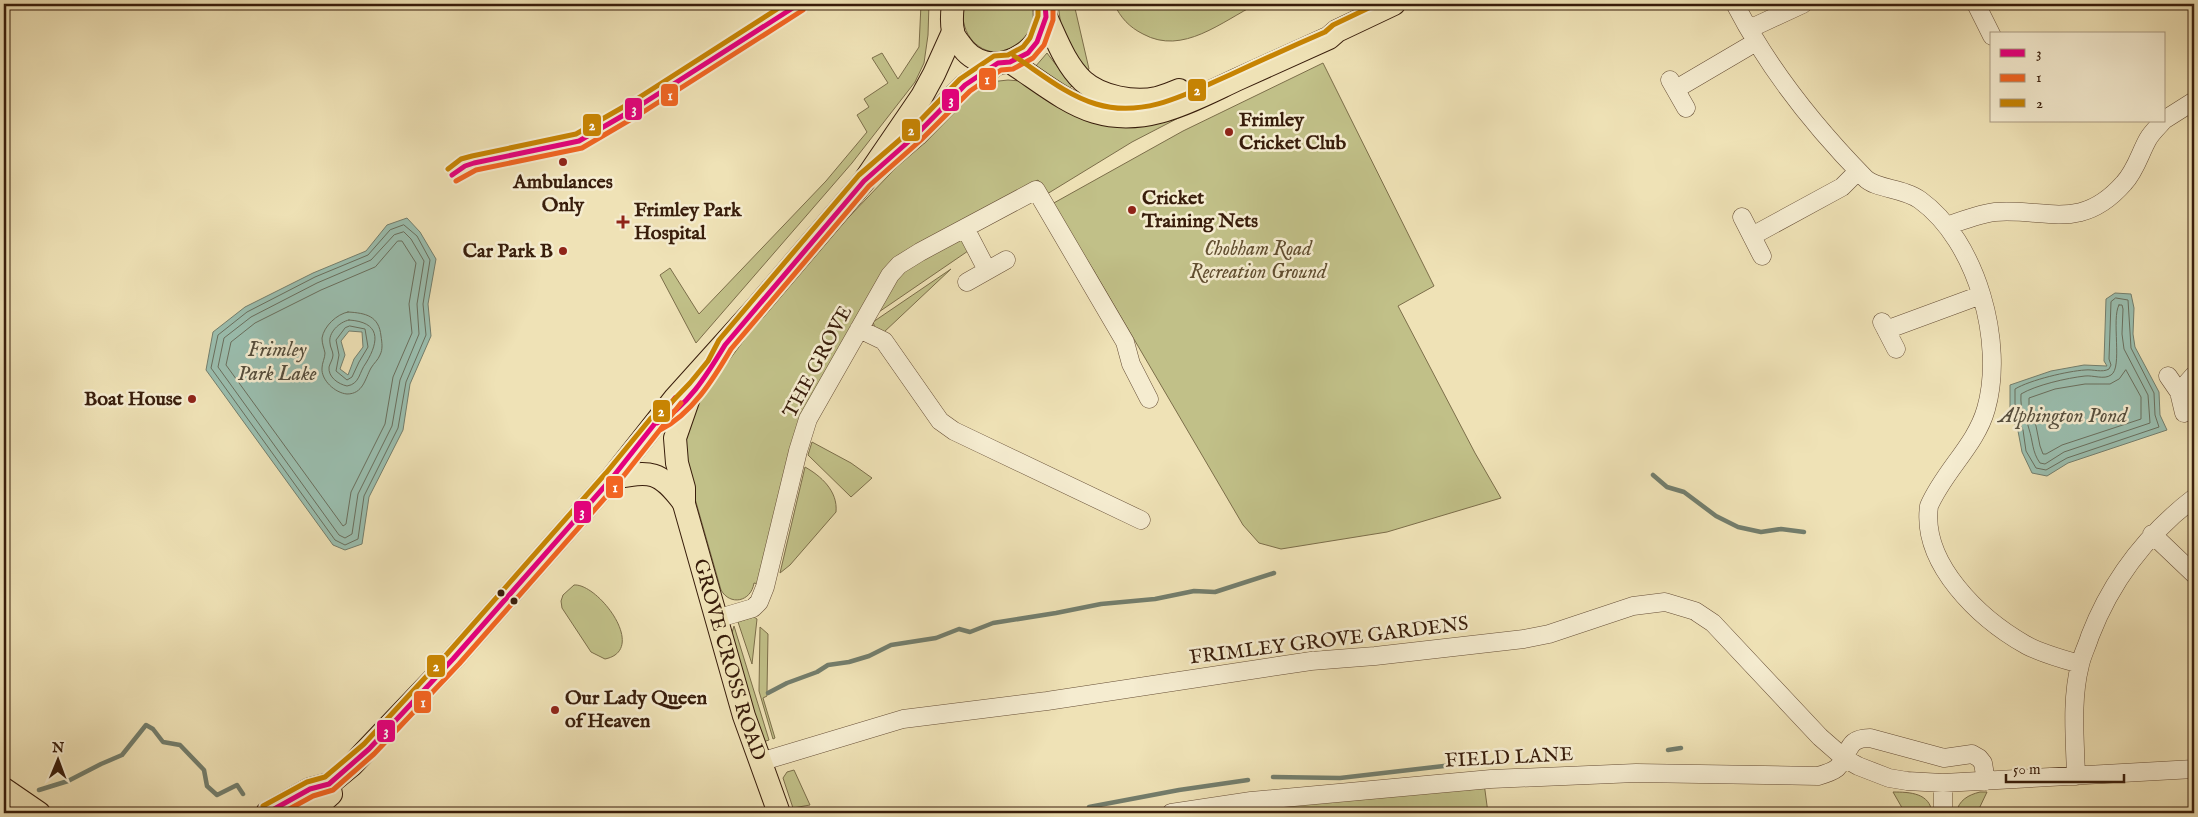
<svg xmlns="http://www.w3.org/2000/svg" width="2198" height="817" font-family="'IM FELL English',serif">
<style>
.green{fill:#c1c088;stroke:#7c6e4a}
.water{fill:#9abeaf;stroke:#737e6d;fill-rule:evenodd}
.lines{fill:none;stroke-linecap:round;stroke-linejoin:round}
.shore{stroke:#696e5d;stroke-width:1}
.stream{stroke:#737e6d;stroke-width:4.5}
.minor-casing{stroke:#664e36;stroke-width:19}
.major-casing{stroke:#381d0b;stroke-width:24}
.minor{stroke:#f5ecd0;stroke-width:18}
.major{stroke:#efe2b6;stroke-width:22}
.bus-1-casing{stroke:#f5ecd0;stroke-width:9}
.bus-2-casing{stroke:#f5ecd0;stroke-width:9}
.bus-3-casing{stroke:#f5ecd0;stroke-width:9}
.bus-1{stroke:#e5007d;stroke-width:5}
.bus-2{stroke:#f26522;stroke-width:5}
.bus-3{stroke:#c78403;stroke-width:5}
.poi-dot{fill:#8f2418;stroke:#f5ecd0;stroke-width:2}
.bus-dot{fill:#381d0b;stroke:#f5ecd0;stroke-width:2}
.labels{text-anchor:middle;dominant-baseline:central;stroke-width:5;stroke-linejoin:round;paint-order:stroke}
.poi-label{font-size:20px;font-weight:bold;fill:#381d0b;stroke:#f5ecd0;text-anchor:start}
.park-label{font-size:20px;font-style:italic;fill:#614e30;stroke:#f5ecd0}
.street-label{font-size:20px;fill:#381d0b;stroke:#f5ecd0}
.water-label{font-size:21px;font-style:italic;fill:#554d3c;stroke:#f5ecd0}
.line-badge{stroke:#f5ecd0;stroke-width:2}
.badge-label{font-size:14px;text-anchor:middle;font-weight:bold;fill:#fff}
</style>
<rect width="100%" height="100%" fill="#efe2b6"/>
<filter id="stains"><feTurbulence type="fractalNoise" baseFrequency=".004" numOctaves="4"/><feColorMatrix values="0 0 0 0 .2 0 0 0 0 .09 0 0 0 0 .02 0 0 0 .5 -.17"/></filter>
<radialGradient id="worn" r=".72"><stop offset=".6" stop-color="#630" stop-opacity="0"/><stop offset="1" stop-color="#630" stop-opacity=".3"/></radialGradient>
<path class="green" d="M921 4H929L928 35 924 63 915 82 852 163 696 343 660 275 670 268 699 314 826 181 867 132 857 115 869 107 864 99 888 83 872 58 882 53 898 79 919 47Z
M963 4H1032C1033 11 1034 20 1032 27 1020 67 957 60 963 4Z
M1058 4H1074L1089 69 1083 75 1061 26Z
M1114 4H1257C1222 21 1183 56 1143 34 1129 27 1121 18 1114 4Z
M1047 53 1072 86 1068 89 1035 67Z
M1323 63 1434 286 1398 306 1475 453 1501 498 1387 532 1281 549 1259 543 1243 525 1094 271 1052 204 1183 131Z
M1008 80 1020 81 1039 88 1186 114 1132 142 1047 194 1038 180 907 251 841 350 758 584 754 583C751 602 730 606 721 590L688 474 682 435 692 401 727 363 750 332 825 242 931 131 972 91 990 82Z
M961 239 968 251 873 316 903 271Z
M951 269 883 333 875 328 873 322Z
M812 442 851 463 872 478 851 497 808 455Z
M805 467C821 476 838 491 836 512L790 565 780 573Z
M574 585C598 583 649 650 605 659L591 652 562 608 561 601 563 595Z
M754 617 757 619 752 664 738 622Z
M734 626 769 740 763 742 730 639Z
M760 627 768 634 767 691V696L763 698 775 738 773 739 759 691Z
M794 770 810 805 793 808 783 778 787 772Z
M1484 783 1488 813H1184Z
M1893 792C1910 792 1930 793 1932 813H1905Z
M1980 792H1987L1977 813H1956C1959 800 1968 795 1980 792Z"/>
<path class="water" d="M407 218 420 232 436 259 428 304 431 336 410 384 403 430 369 497 362 544 345 550 333 545 206 370 213 332 245 307 313 273 366 251 387 225ZM349 331 362 332 363 347 354 359 348 375 340 369 345 355 341 341Z
M2115 293 2131 294 2134 308 2133 334 2135 347 2159 392 2160 415 2167 430 2068 463 2047 476 2032 473 2022 452 2018 431 2010 413V385L2051 371 2084 365 2107 366 2104 361 2106 299Z"/>
<g class="lines">
<path class="shore" d="M404 225 417 236 430 260 423 304 426 335 406 382 398 428 364 496 358 539 345 545 335 540 211 368 218 335 247 312 315 277 368 255 390 230Z
M404 232 411 239 424 261 417 304 419 334 400 380 392 426 358 494 352 534 345 538 339 535 218 367 224 338 251 317 317 283 371 260 394 235Z
M398 241H402L416 263 409 304 412 333 393 377 385 424 351 492 346 524 343 526 226 365 231 342 255 323 321 290 375 267Z
M2116 298 2128 300 2131 348 2154 393 2155 415 2159 427 2067 458 2046 470 2036 468 2026 451 2023 430 2015 412V389C2030 380 2068 371 2085 370 2093 369 2102 373 2109 369L2111 365 2109 359 2111 302Z
M2119 305H2122L2123 309 2122 334 2124 349 2148 395 2150 423 2064 452 2045 464 2040 463C2032 452 2033 441 2029 429 2025 413 2020 412 2021 394 2036 385 2067 378 2085 376 2093 375 2104 380 2111 375 2123 368 2111 318 2119 305Z
M348 312C366 313 379 316 381 336 382 343 383 349 380 355 378 360 374 363 371 368 365 379 363 394 347 394 335 393 321 380 322 368 322 363 325 358 325 353 324 348 322 344 322 338 324 326 337 314 348 312Z
M349 320C380 322 380 340 366 363 359 372 360 384 347 386 338 384 328 377 329 367 330 363 333 359 333 355 333 351 330 347 330 343 328 333 339 322 349 320Z
M350 326 365 329 368 347 359 362 352 377 347 380 336 371 339 355 336 340 345 328Z
M2126 370 2141 397V419L2062 445 2046 454H2043L2040 446 2036 426 2029 409V398L2055 389 2085 384H2110L2119 379Z"/>
<path class="stream" d="M1653 475 1667 487 1684 492 1716 516 1738 527 1761 532 1781 529 1804 532
M768 693 787 683 817 672 828 665 849 662 869 656 891 645 936 638 959 629 970 632 993 623 1056 613 1101 604 1155 599 1194 591 1215 592 1274 573
M1668 750 1681 748
M1273 777 1340 778 1461 764
M39 790 68 781 101 764 122 755 146 725 153 729 163 742 180 745 204 770 207 786 217 795 237 785 243 794
M1089 807 1179 790 1248 780"/>
<defs>
<path id="minor" d="M1735 4C1768 68 1815 127 1865 178 1875 189 1904 188 1920 200 1977 241 2005 343 1986 409 1976 445 1944 471 1929 506 1921 564 1980 619 2026 645 2043 654 2062 659 2080 664
M1976 4 1992 36
M1749 29 1803 4
M1670 80 1686 108
M1676 89 1756 42
M2164 120 2194 101
M1742 217 1762 256
M1947 226C1963 220 1979 214 1995 212 2047 208 2081 232 2124 183 2136 170 2140 153 2148 139 2152 132 2158 127 2163 121
M965 228 987 270
M1752 236 1842 187 1858 171
M967 282 1006 260
M1882 322 1896 349
M859 329 884 341 940 421 954 431 1141 520
M1886 330 1981 295
M2168 376 2179 392 2184 413
M2179 392 2194 375
M2152 534 2194 574
M716 619 753 608 759 602 765 587 798 451 808 419 890 275 899 265 920 252 1036 190 1125 342 1131 364 1149 399
M760 762 903 719 1047 701 1311 661 1375 656 1524 639 1549 634 1633 606 1665 602 1695 611 1713 623 1820 737 1844 758 1858 766 1889 778 1907 781 1943 783 2194 769
M2076 776C2075 739 2071 700 2080 665 2082 655 2087 646 2090 636 2112 579 2146 535 2194 498
M1943 783V813
M1171 813 1251 801 1491 779 1636 773 1818 776C1825 774 1832 772 1837 768 1851 754 1845 738 1870 738L1944 758 1972 754 1979 758 1983 763 1986 781"/>
<g id="major">
<path d="M953 4C952 12 951 22 953 31 953 35 957 40 960 44 987 86 1051 53 1045 8"/>
<path d="M1046 17C1056 38 1065 64 1083 81 1101 97 1134 103 1157 98 1164 96 1172 93 1179 90"/>
<path d="M1010 62C1037 79 1065 103 1095 112 1146 127 1191 101 1236 80 1267 66 1298 52 1329 38L1337 31 1394 4"/>
<path d="M887 160 916 135 965 85 998 63"/>
<path id="s1" d="M691 392 675 438 677 463 684 488V504L744 716 779 813"/>
<path d="M612 478C652 471 659 470 684 503"/>
<path d="M4 789 39 813"/>
<path d="M267 813 310 789 329 784 352 765 453 659 612 478 675 398 756 308 864 181 922 96 934 74 953 32"/>
<path d="M310 813 331 794 329 784"/>
</g>
</defs>
<use href="#minor" class="minor-casing"/>
<use href="#major" class="major-casing"/>
<use href="#minor" class="minor"/>
<use href="#major" class="major"/>
<defs>
<path id="bus-1" d="M452 175 465 166 474 163 579 141 636 108 799 4
M657 423C687 408 708 373 725 345L864 181 916 135 965 85 998 63 1010 62 1028 53 1037 42 1046 17 1045 4
M267 813 310 789 329 784 369 749 453 659 612 478 675 398"/>
<path id="bus-2" d="M456 181 476 170 582 148 640 114 803 10
M660 430C692 414 714 378 731 349L869 186 921 140 970 91 1001 70 1013 69 1033 58 1044 45 1053 20V4
M282 813 313 796 333 790 374 754 459 664 618 483 681 403"/>
<path id="bus-3" d="M1014 56C1040 73 1066 95 1096 104 1145 119 1191 92 1234 73 1264 59 1295 45 1325 32L1333 25 1377 4
M448 169 461 159 472 156 576 134 632 102 785 4
M263 806 307 782 325 777 364 744 447 654 606 473 651 418 665 409 690 383 708 361 719 340 859 175 911 130 960 79 994 56 1008 55 1023 47 1030 38 1038 16V5"/>
</defs>
<use href="#bus-1" class="bus-1-casing"/>
<use href="#bus-2" class="bus-2-casing"/>
<use href="#bus-3" class="bus-3-casing"/>
<use href="#bus-1" class="bus-1"/>
<use href="#bus-2" class="bus-2"/>
<use href="#bus-3" class="bus-3"/>
</g>
<g class="poi-dot">
<circle cx="1229" cy="132" r="5"/>
<circle cx="563" cy="162" r="5"/>
<circle cx="1132" cy="210" r="5"/>
<path d="M620.5 214.5h5v5h5v5h-5v5h-5v-5h-5v-5h5z"/>
<circle cx="563" cy="251" r="5"/>
<circle cx="192" cy="399" r="5"/>
<circle cx="555" cy="710" r="5"/>
</g>
<g class="bus-dot">
<circle cx="501" cy="593" r="4.5"/>
<circle cx="514" cy="601" r="4.5"/>
</g>
<g class="labels">
<g class="poi-label">
<text x="1239" y="120">Frimley<tspan x="1239" dy="23">Cricket Club</tspan></text>
<text x="563" y="182" text-anchor="middle">Ambulances<tspan x="563" dy="23">Only</tspan></text>
<text x="1142" y="198">Cricket<tspan x="1142" dy="23">Training Nets</tspan></text>
<text x="634" y="210">Frimley Park<tspan x="634" dy="23">Hospital</tspan></text>
<text x="553" y="251" text-anchor="end">Car Park B</text>
<text x="182" y="399" text-anchor="end">Boat House</text>
<text x="565" y="698">Our Lady Queen<tspan x="565" dy="23">of Heaven</tspan></text>
</g>
<g class="park-label">
<text x="1258" y="249">Chobham Road<tspan x="1258" dy="23">Recreation Ground</tspan></text>
</g>
<g class="street-label">
<text transform="translate(818 362) rotate(-62)">THE GROVE</text>
<text transform="translate(1329 641) rotate(-7)">FRIMLEY GROVE GARDENS</text>
<text stroke="none"><textPath href="#s1" startOffset="278">GROVE CROSS ROAD</textPath></text>
<text transform="translate(1509 758) rotate(-3)">FIELD LANE</text>
</g>
<g class="water-label">
<text x="277" y="350">Frimley<tspan x="277" dy="24">Park Lake</tspan></text>
<text x="2063" y="416">Alphington Pond</text>
</g>
</g>
<g class="line-badge">
<rect x="978" y="67" width="19" height="24" rx="5" fill="#f26522"/>
<rect x="1187" y="78" width="20" height="24" rx="5" fill="#c78403"/>
<rect x="660" y="83" width="19" height="24" rx="5" fill="#f26522"/>
<rect x="941" y="88" width="19" height="24" rx="5" fill="#e5007d"/>
<rect x="624" y="97" width="19" height="24" rx="5" fill="#e5007d"/>
<rect x="582" y="113" width="20" height="24" rx="5" fill="#c78403"/>
<rect x="901" y="118" width="20" height="24" rx="5" fill="#c78403"/>
<rect x="652" y="399" width="19" height="24" rx="5" fill="#c78403"/>
<rect x="605" y="475" width="19" height="24" rx="5" fill="#f26522"/>
<rect x="573" y="500" width="19" height="24" rx="5" fill="#e5007d"/>
<rect x="426" y="654" width="20" height="24" rx="5" fill="#c78403"/>
<rect x="413" y="690" width="19" height="24" rx="5" fill="#f26522"/>
<rect x="376" y="719" width="20" height="24" rx="5" fill="#e5007d"/>
</g>
<g class="badge-label">
<text x="987" y="84">1</text>
<text x="1197" y="95">2</text>
<text x="670" y="100">1</text>
<text x="951" y="105">3</text>
<text x="634" y="114">3</text>
<text x="592" y="130">2</text>
<text x="911" y="135">2</text>
<text x="661" y="416">2</text>
<text x="615" y="492">1</text>
<text x="582" y="517">3</text>
<text x="436" y="671">2</text>
<text x="423" y="707">1</text>
<text x="386" y="736">3</text>
</g>
<rect width="2198" height="817" fill="none" stroke="#efe2b6" stroke-width="20"/>
<rect x="5" y="5" width="2188" height="807" fill="none" stroke="#381d0b" stroke-width="2.5"/>
<rect x="10" y="10" width="2178" height="797" fill="none" stroke="#381d0b"/>
<rect x="1990" y="32" width="175" height="90" fill="#f5ecd0" stroke="#a99981"/>
<rect x="2000" y="49" width="25" height="8" fill="#e5007d" stroke="#a99981"/>
<text x="2036" y="58" font-size="15" fill="#381d0b">3</text>
<rect x="2000" y="74" width="25" height="8" fill="#f26522" stroke="#a99981"/>
<text x="2036" y="82" font-size="15" fill="#381d0b">1</text>
<rect x="2000" y="99" width="25" height="8" fill="#c78403" stroke="#a99981"/>
<text x="2036" y="108" font-size="15" fill="#381d0b">2</text>
<g transform="translate(58 760) rotate(1)" stroke="#f5ecd0" stroke-width="4" paint-order="stroke">
<path d="M0-4L9 19L0 12L-9 19Z" fill="#381d0b"/>
<text y="-8" font-size="14" font-weight="bold" text-anchor="middle" fill="#381d0b">N</text>
</g>
<path d="M2006 774v8h118v-8" fill="none" stroke="#381d0b" stroke-width="2.5"/>
<text x="2013" y="774" font-size="15" fill="#381d0b" stroke="#f5ecd0" stroke-width="4" paint-order="stroke">50 m</text>
<rect width="100%" height="100%" filter="url(#stains)"/>
<rect width="100%" height="100%" fill="url(#worn)"/>
</svg>
